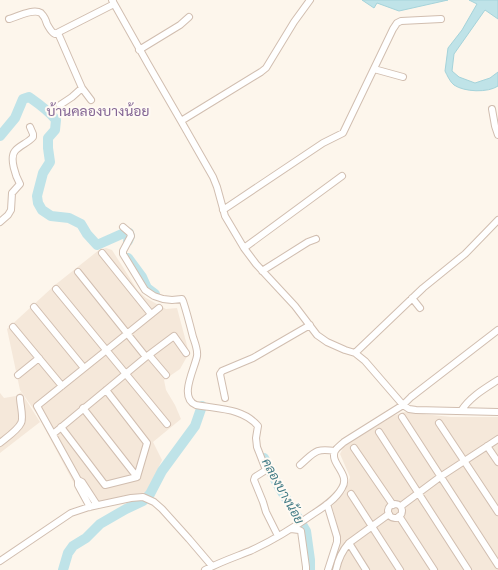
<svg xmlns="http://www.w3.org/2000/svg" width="498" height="570" font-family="'PT Sans Narrow',Sarabun,sans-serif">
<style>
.residential{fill:#f5e8da}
.water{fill:#bfe3e8;stroke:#a5d3da}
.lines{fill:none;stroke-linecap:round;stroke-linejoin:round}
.river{stroke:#bfe3e8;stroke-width:10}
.street-casing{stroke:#d1beb0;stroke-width:8}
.street{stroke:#fff;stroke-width:6}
.labels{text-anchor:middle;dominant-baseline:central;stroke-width:4;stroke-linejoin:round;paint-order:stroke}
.water-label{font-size:13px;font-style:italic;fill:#437c86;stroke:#fffaf3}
.quarter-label{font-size:14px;fill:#846695;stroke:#fffaf3}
</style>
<rect width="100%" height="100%" fill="#fdf6ec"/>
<path class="residential" d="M106 248 112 250 138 291 146 298 166 309 177 308 189 353 180 369 164 380 166 390 175 405 181 419 153 442 162 460 147 492 85 504 37 414 20 390 7 329 55 285 99 250Z
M21 392 40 422 0 453V393L4 398 16 396Z
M404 412 451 417H498V570H331L333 558 340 537 332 506 345 492 350 477 340 454 344 446 393 416Z"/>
<path class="water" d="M362 0H448L399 11 377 3 374 8Z
M469 0H498V19L485 10 454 54 452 71 459 77 475 83 490 78 498 72V86C488 93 464 92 454 85 450 82 447 75 445 71L448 48 462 30 477 4Z"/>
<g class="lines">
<path class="river" d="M0 136 15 118 23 99 29 97C39 104 48 110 56 120L55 130 48 138V148L50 162 43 173 37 196 38 203 42 210 51 216 69 218 81 224 87 234 97 245 124 233H129L130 236 128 241
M128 258 142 277 147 288 155 294
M264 458 269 468 279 487 306 531 310 560V570
M63 570 68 553 73 546 86 538 100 524 126 509 143 501 150 494 162 471 195 426 202 406"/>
<defs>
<path id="street" d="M113 0H112L148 64 181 121 213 177 217 187 225 216 244 248 256 264 295 306 317 335 327 342 345 350 355 353 365 361 403 405 409 409 416 410 498 412
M9 19C17 17 33 8 41 13 44 16 46 20 47 24 50 29 51 32 55 34L114 4
M58 33 82 88 91 100
M139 50 180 25 189 17
M374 69 403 77
M60 105 72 97 82 88
M492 109 495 126 498 135
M181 121 261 72 266 68 294 22 310 0
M223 210 323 143 343 133 393 29 397 23 401 21 441 19
M0 222 8 215 11 210 12 193 20 184C16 177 9 158 15 151 20 145 28 143 33 137V134L30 127
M123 227 130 233 131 236 123 251V254L145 290 154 296 163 299 172 300 182 299 183 301C187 313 190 325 193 337 195 343 198 350 197 356 195 368 178 398 196 405 217 409 243 408 258 426L256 438 257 447 266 470 255 477 254 480 263 502 266 512 278 536
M244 248 342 176
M102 253 151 314
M262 271 308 242 316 239
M78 272 146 357
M56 289 167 424
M412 298 420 308
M34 307 84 368
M13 327 62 386
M355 353 423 288 465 254 498 220
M149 355 166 375
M18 375 39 358
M225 398 220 374 222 371 253 358 310 325
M83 408 137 477
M461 411C470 397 484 389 498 380
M402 417 498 565
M439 423 498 512
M61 427 105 485 137 477 147 443 106 390
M379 432 468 570
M53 434 146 357 174 336 186 353
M0 443C6 438 18 430 21 423 24 418 20 404 20 398
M487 446 498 462
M354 448 393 505
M300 465C315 452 315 448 335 451
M78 480 37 406 159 308
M351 494 400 570
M327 504 337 537V542L328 570
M388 511a7 7 0 1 1 14 0a7 7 0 1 1-14 0Z
M401 506 440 477 498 439
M90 507 78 485V480L82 482 97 505
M399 516 434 570
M291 529 299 530 301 531 306 567V570
M349 543 366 570
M0 561 71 513 89 507 131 498 143 497 154 502 162 509 189 539 212 566
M205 570C220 562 235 557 250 551 272 541 293 528 313 514 324 507 336 499 342 488 351 474 329 463 335 451 337 447 341 445 344 442L403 405 411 397 498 330
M336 570C338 560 342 551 349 543L389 514"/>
</defs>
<use href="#street" class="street-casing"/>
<use href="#street" class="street"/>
</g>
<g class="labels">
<g class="water-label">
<text transform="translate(283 491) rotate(61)">คลองบางน้อย</text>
</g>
<g class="quarter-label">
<text x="98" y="111">บ้านคลองบางน้อย</text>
</g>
</g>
</svg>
